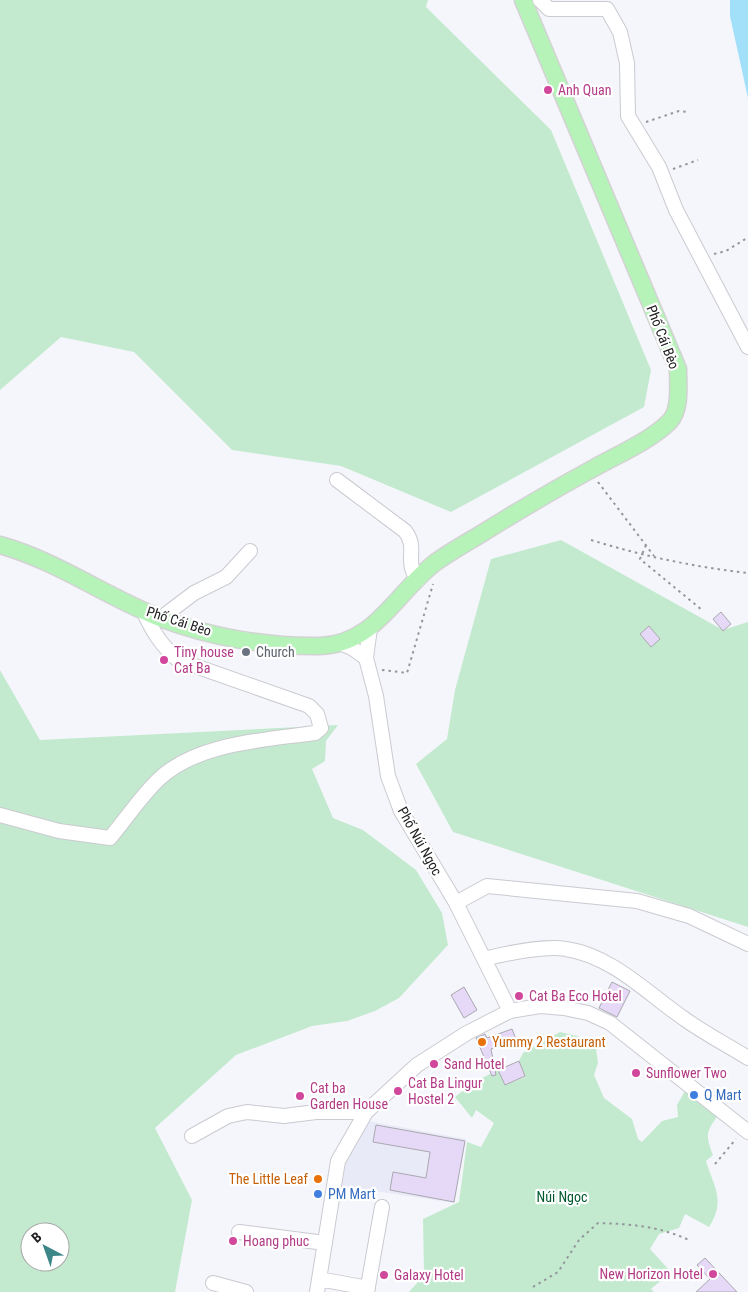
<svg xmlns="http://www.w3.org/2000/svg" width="748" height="1292" font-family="'Roboto Condensed',sans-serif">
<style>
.built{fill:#e9eaf8}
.green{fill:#c3eace;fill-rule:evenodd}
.water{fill:#a2e0fa}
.building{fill:#e6d9f8;stroke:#aaa8ae}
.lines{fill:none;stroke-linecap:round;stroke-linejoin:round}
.minor-casing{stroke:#cacad1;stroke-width:16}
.major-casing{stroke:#d3d3d3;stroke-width:19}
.path{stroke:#95969a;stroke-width:2;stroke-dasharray:2.5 4;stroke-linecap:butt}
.minor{stroke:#fff;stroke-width:14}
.major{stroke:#b6f3b9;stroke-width:16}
.hotel-dot{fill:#d1479c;stroke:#fff;stroke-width:2}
.worship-dot{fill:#6b7280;stroke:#fff;stroke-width:2}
.food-dot{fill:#e8710a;stroke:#fff;stroke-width:2}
.shop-dot{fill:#3f7fe0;stroke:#fff;stroke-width:2}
.labels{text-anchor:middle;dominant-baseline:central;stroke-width:4.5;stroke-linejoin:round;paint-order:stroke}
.hotel-label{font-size:14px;fill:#b23c85;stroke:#fff;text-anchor:start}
.street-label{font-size:14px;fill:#212123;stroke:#fff}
.worship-label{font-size:14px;fill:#5b616d;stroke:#fff;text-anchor:start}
.food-label{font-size:14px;fill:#c56008;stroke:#fff;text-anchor:start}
.shop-label{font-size:14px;fill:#366cbe;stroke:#fff;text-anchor:start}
.park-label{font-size:14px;fill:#00592e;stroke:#fff}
</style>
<rect width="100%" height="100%" fill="#f5f6fc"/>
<path class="built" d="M368 1121 466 1139 454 1203 342 1186 346 1163Z"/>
<path class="green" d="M0 0H428L426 7 551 130 651 370 644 407 451 512 341 466 232 450 134 352 61 337 0 390Z
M561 540 723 630 748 622V927L453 832 416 764 447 739 455 690 491 559Z
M0 670 40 740 338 725 326 741 325 761 312 769 333 818 363 830 416 870 442 913 448 945 399 998 375 1011 347 1021 312 1026 236 1055 155 1128 192 1200 175 1292H0ZM30 1232H60V1262H30Z
M560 1032 581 1037 596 1048 598 1063 594 1075 604 1098 632 1119 638 1139 642 1142 662 1121 678 1117 677 1105 685 1091 695 1094 719 1114C706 1132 705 1134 713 1155L706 1161C714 1187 726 1201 709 1227L685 1214 679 1228 659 1234 650 1249 671 1272 651 1289 654 1292H409L424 1275 423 1219 459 1202 467 1142 481 1147 494 1123 476 1110 472 1118 455 1097 474 1082 498 1070 505 1085 525 1077 519 1061 523 1053Z"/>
<path class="water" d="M730 0H748V98L730 16Z"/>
<path class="building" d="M721 612 731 624 723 631 713 619Z
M649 626 660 639 651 647 640 634Z
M612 982 630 991 617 1017 599 1008Z
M464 987 477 1010 464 1018 451 995Z
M512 1029 516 1039 491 1049 496 1075 492 1076 476 1038 485 1034 487 1038Z
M519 1061 525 1076 505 1085 498 1070Z
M376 1125 465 1141 454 1202 390 1190 393 1172 426 1178 430 1152 373 1142Z
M705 1258 737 1292H696L710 1279 697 1265Z"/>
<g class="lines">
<defs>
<path id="minor" d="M540 0 549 9H607L620 32 627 63 628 116 659 167 676 210 748 347
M337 480 405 531C419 549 403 560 418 580
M161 618 194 593 226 577 250 551
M370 628 366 658 376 696 388 776 401 811 456 903 510 1011
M340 643 352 648 366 658
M0 815 59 831 110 838C126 819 141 796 159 779 197 743 265 740 315 733L321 728 317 714 309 706 178 660C161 645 152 631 143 610
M456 903 487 886 637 901 689 916 748 944
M484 959C504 954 546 945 566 949 613 956 649 995 686 1020 706 1034 727 1045 748 1058
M192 1136 228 1116 247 1112 284 1116 316 1112H366
M239 1232 325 1243
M319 1279 368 1288
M213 1283 246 1292
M317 1292 338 1161 366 1112 417 1065 467 1033 510 1011 540 1006 564 1008 588 1013 610 1023 748 1132
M367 1292 382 1207"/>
<path id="major" d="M0 545C57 561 105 596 160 618 209 637 267 647 320 646 376 644 396 592 436 562 450 552 466 543 481 534 518 511 555 489 594 468 617 455 652 440 670 421 681 409 678 384 678 369L523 0"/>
</defs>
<use href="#minor" class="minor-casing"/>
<use href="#major" class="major-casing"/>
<path class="path" d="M646 122 679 111 688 112
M673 169 698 160
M714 254 726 251 747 238
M598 482 654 556
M591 540C643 556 694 567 748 573
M646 545 640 559 702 610
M382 670 407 673 433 584
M715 1164 736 1139
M533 1287 558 1272 579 1240 598 1223C631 1224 658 1226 689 1240"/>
<use href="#minor" class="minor"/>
<use href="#major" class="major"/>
</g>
<g class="hotel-dot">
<circle cx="548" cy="90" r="5"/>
<circle cx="164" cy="660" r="5"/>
<circle cx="519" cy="996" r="5"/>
<circle cx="434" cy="1064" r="5"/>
<circle cx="636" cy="1073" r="5"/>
<circle cx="398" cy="1091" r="5"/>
<circle cx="300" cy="1096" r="5"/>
<circle cx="233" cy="1241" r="5"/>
<circle cx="713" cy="1274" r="5"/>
<circle cx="384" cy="1275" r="5"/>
</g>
<circle class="worship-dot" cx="246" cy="652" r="5"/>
<g class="food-dot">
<circle cx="482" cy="1042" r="5"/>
<circle cx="318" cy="1179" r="5"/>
</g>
<g class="shop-dot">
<circle cx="694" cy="1095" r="5"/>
<circle cx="318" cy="1194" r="5"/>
</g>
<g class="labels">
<g class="hotel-label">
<text x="558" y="90">Anh Quan</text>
<text x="174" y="652">Tiny house<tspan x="174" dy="16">Cat Ba</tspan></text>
<text x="529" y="996">Cat Ba Eco Hotel</text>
<text x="444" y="1064">Sand Hotel</text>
<text x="646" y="1073">Sunflower Two</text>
<text x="408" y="1083">Cat Ba Lingur<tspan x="408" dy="16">Hostel 2</tspan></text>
<text x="310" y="1088">Cat ba<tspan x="310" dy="16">Garden House</tspan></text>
<text x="243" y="1241">Hoang phuc</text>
<text x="703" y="1274" text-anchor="end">New Horizon Hotel</text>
<text x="394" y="1275">Galaxy Hotel</text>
</g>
<g class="street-label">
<text transform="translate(663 337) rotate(69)">Phố Cái Bèo</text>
<text transform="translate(179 621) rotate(18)">Phố Cái Bèo</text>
<text transform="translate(420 841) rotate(61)">Phố Núi Ngọc</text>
</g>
<g class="worship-label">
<text x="256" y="652">Church</text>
</g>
<g class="food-label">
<text x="492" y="1042">Yummy 2 Restaurant</text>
<text x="308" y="1179" text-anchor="end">The Little Leaf</text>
</g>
<g class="shop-label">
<text x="704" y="1095">Q Mart</text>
<text x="328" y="1194">PM Mart</text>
</g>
<g class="park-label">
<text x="562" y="1197">Núi Ngọc</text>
</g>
</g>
<g transform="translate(45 1247) rotate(319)"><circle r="24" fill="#ffffff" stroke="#a6a6a7"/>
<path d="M0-4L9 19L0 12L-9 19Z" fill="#3d8688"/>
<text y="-8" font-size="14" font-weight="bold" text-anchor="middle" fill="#212123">B</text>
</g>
</svg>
